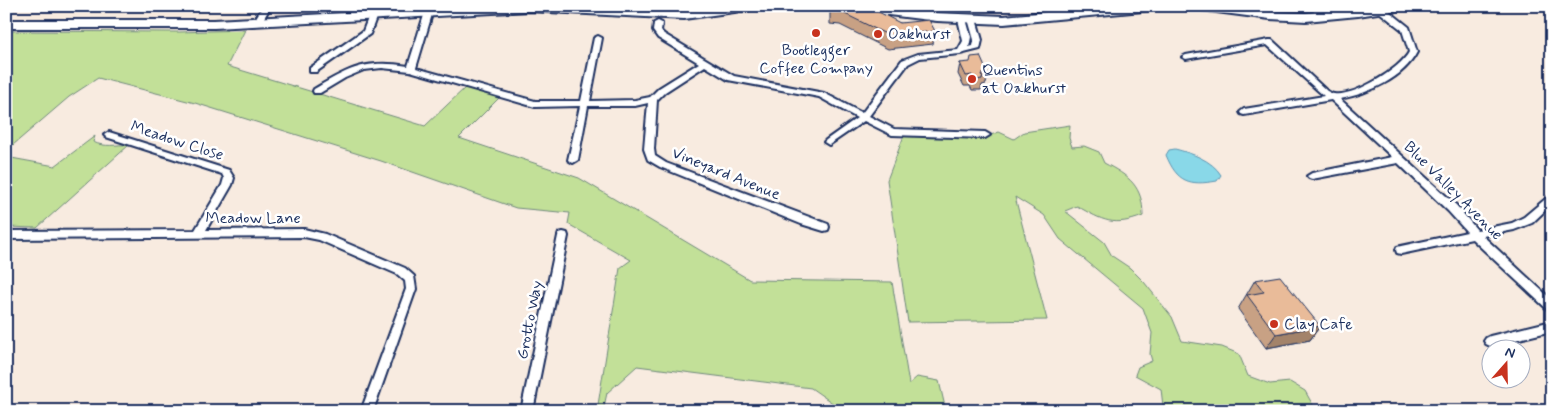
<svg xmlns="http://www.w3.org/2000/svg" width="1558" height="417" font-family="Mynerve,sans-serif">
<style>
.green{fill:#c2e098;stroke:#6e887b}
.water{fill:#89d8e8;stroke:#5d94b1}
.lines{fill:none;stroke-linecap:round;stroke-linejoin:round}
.street-casing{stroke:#1b2f5e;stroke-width:4}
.primary-casing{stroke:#1b2f5e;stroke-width:4}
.street{fill:#fff;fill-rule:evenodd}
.primary{fill:#fff;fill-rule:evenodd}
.wall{fill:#c8a184;stroke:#1b2f5e}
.shaded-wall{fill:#a3836b;stroke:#1b2f5e}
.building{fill:#e9bb99;stroke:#1b2f5e}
.poi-dot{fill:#c8321e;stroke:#fff;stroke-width:2}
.labels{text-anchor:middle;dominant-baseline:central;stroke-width:5;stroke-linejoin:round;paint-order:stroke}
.poi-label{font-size:16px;fill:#1b2f5e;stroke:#fff;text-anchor:start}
.street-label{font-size:16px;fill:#1b2f5e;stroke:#fff}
</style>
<rect width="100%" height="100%" fill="#f8ebe0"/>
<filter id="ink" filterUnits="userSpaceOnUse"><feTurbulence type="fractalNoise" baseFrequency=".02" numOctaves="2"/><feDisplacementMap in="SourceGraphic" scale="10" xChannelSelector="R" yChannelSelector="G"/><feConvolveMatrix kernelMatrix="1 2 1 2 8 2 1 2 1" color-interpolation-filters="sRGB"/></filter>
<g filter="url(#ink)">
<path class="green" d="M245 30 227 66 425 126 467 86 501 96 459 138 579 178 750 280 892 282 909 384 917 377 939 381 946 411H844L811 388 637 366 607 393 603 411H597L620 268 631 260 568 224 570 213 516 208 381 161 195 103 98 78 69 97 6 151V31L178 32Z
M1070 125 1069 138 1072 147 1084 146 1099 152 1104 163C1129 176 1143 186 1143 216 1114 227 1103 221 1077 206L1065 211 1104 242 1112 256 1130 268 1144 282 1172 317 1182 341 1222 347 1239 354 1248 376 1270 384 1290 382 1305 391 1314 407 1309 411H1160L1163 406 1161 389 1135 375 1138 367 1152 361 1150 354 1152 333 1143 308 1060 239 1044 215 1015 197 1047 320 908 322 887 180 905 133 991 135 999 132 1014 139 1024 132Z
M95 136 93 142C106 148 115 144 129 145L37 228 6 227V157L55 166Z"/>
<path class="water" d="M1175 149C1191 153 1212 160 1221 175L1217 181C1189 186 1177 182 1166 155L1169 150Z"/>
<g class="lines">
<defs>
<path id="street" d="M263 6H271L261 23H255L254 21Z
M1309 6H1318L1327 16 1323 18H1320Z
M1378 7H1384L1409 27 1417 52C1404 78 1368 94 1340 99L1456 205 1477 230 1512 223 1524 217 1549 196 1552 195V204L1532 223 1514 230 1483 236 1552 300V311L1548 310 1472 239 1401 254 1397 253 1396 250 1397 247 1401 246 1467 232 1448 211 1398 163 1312 179 1309 178 1307 176 1312 173 1392 157 1331 100 1244 115 1241 114 1240 112 1244 109 1324 96 1267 45 1186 59 1182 57 1186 55 1269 40H1272L1327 91C1330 92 1332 94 1334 94 1354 97 1400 69 1409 52L1402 30 1378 11Z
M426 9H429L433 11 416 68 535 101H581L594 38 598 36 602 38 590 101 635 100 650 97 659 88 699 63 658 38 653 31 654 23 658 21 662 23 661 31 664 34 734 76 824 93 862 113 902 60 918 54 958 50 963 41 958 19 959 17H965L966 19 971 37 969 47 973 46 974 40 968 19 972 17 976 19 982 40 980 49 960 54 920 58 908 64 869 116 894 129 985 132 990 135 985 138 892 135 864 121 829 145 824 142 826 140 857 118 819 97 728 80 705 66 665 92 657 100 654 149 655 156 666 163 828 224 829 227 828 230 824 231 801 224 660 167 648 160 644 149 648 103 635 106H588L578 160 573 163 568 160 580 106 535 107 410 71 382 68 364 70 345 78 320 93H314L313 91 314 89C349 68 366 59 408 66Z
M370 13H376L377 15 370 34 316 72H310V68L363 31Z
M109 132 229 170 234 178 232 185 206 230 304 229 325 234 405 268 414 276 416 289 373 411H361L406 289 405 281 397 274 319 240 304 237 6 239V231L195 230 222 185 224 178 222 174 106 137 104 135Z
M563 232 567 233 568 236 533 411H521L558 236 559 233Z
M1552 321V331L1490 346 1486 344 1484 341 1486 338 1490 336Z"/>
<path id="primary" d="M473 6H588L684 11 720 6H755L749 10 684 19 529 11 214 28H6V20H214Z
M842 6H881L937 13 1004 16 1110 6H1159L1153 10 1004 24 937 21 848 10Z
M1195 6H1230L1270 12 1306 13 1373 6H1403L1397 10 1358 16 1306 21 1270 19 1201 10Z"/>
</defs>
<use href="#street" class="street-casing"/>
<use href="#primary" class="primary-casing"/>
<use href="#street" class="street"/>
<use href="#primary" class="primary"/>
</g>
<path class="wall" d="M830 6 856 13 935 31 933 44 888 49 840 25 830 24Z
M960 63 988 74 986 84 982 85 981 90H972L970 86H964L958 74Z
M1255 280 1320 326 1310 340 1266 348 1238 309Z"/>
<path class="shaded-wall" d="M1320 326 1310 340 1266 348 1276 334Z"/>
<path class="building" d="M831 6H856V13L867 6 900 23 929 20 935 31 890 36 841 12 831 11Z
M980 56 988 74H981L983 79 974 80 972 75 966 76 960 63 970 62 971 57Z
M1280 276 1320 326 1276 334 1247 295 1264 292 1255 280Z"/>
</g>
<g class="poi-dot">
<circle cx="816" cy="33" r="5"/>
<circle cx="878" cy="34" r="5"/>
<circle cx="972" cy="79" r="5"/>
<circle cx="1274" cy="324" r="5"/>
</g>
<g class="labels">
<g class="poi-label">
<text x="888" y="34">Oakhurst</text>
<text x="816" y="50" text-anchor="middle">Bootlegger<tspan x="816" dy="18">Coffee Company</tspan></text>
<text x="982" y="70">Quentins<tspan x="982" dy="18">at Oakhurst</tspan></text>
<text x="1284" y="324">Clay Cafe</text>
</g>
<g class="street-label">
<text transform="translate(177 141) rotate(18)">Meadow Close</text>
<text transform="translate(726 174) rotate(22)">Vineyard Avenue</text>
<text transform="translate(1453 191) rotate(45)">Blue Valley Avenue</text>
<text x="253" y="218">Meadow Lane</text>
<text transform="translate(530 320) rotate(-79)">Grotto Way</text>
</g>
</g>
<rect width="1558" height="417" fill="none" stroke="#fff" stroke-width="25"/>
<rect x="12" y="12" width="1533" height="392" fill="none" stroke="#1b2f5e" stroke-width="2" filter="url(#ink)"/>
<g transform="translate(1506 364) rotate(20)"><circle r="24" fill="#ffffff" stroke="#a4acbf"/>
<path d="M0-4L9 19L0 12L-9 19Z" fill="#c8321e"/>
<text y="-8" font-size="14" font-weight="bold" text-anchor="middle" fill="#1b2f5e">N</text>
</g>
</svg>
